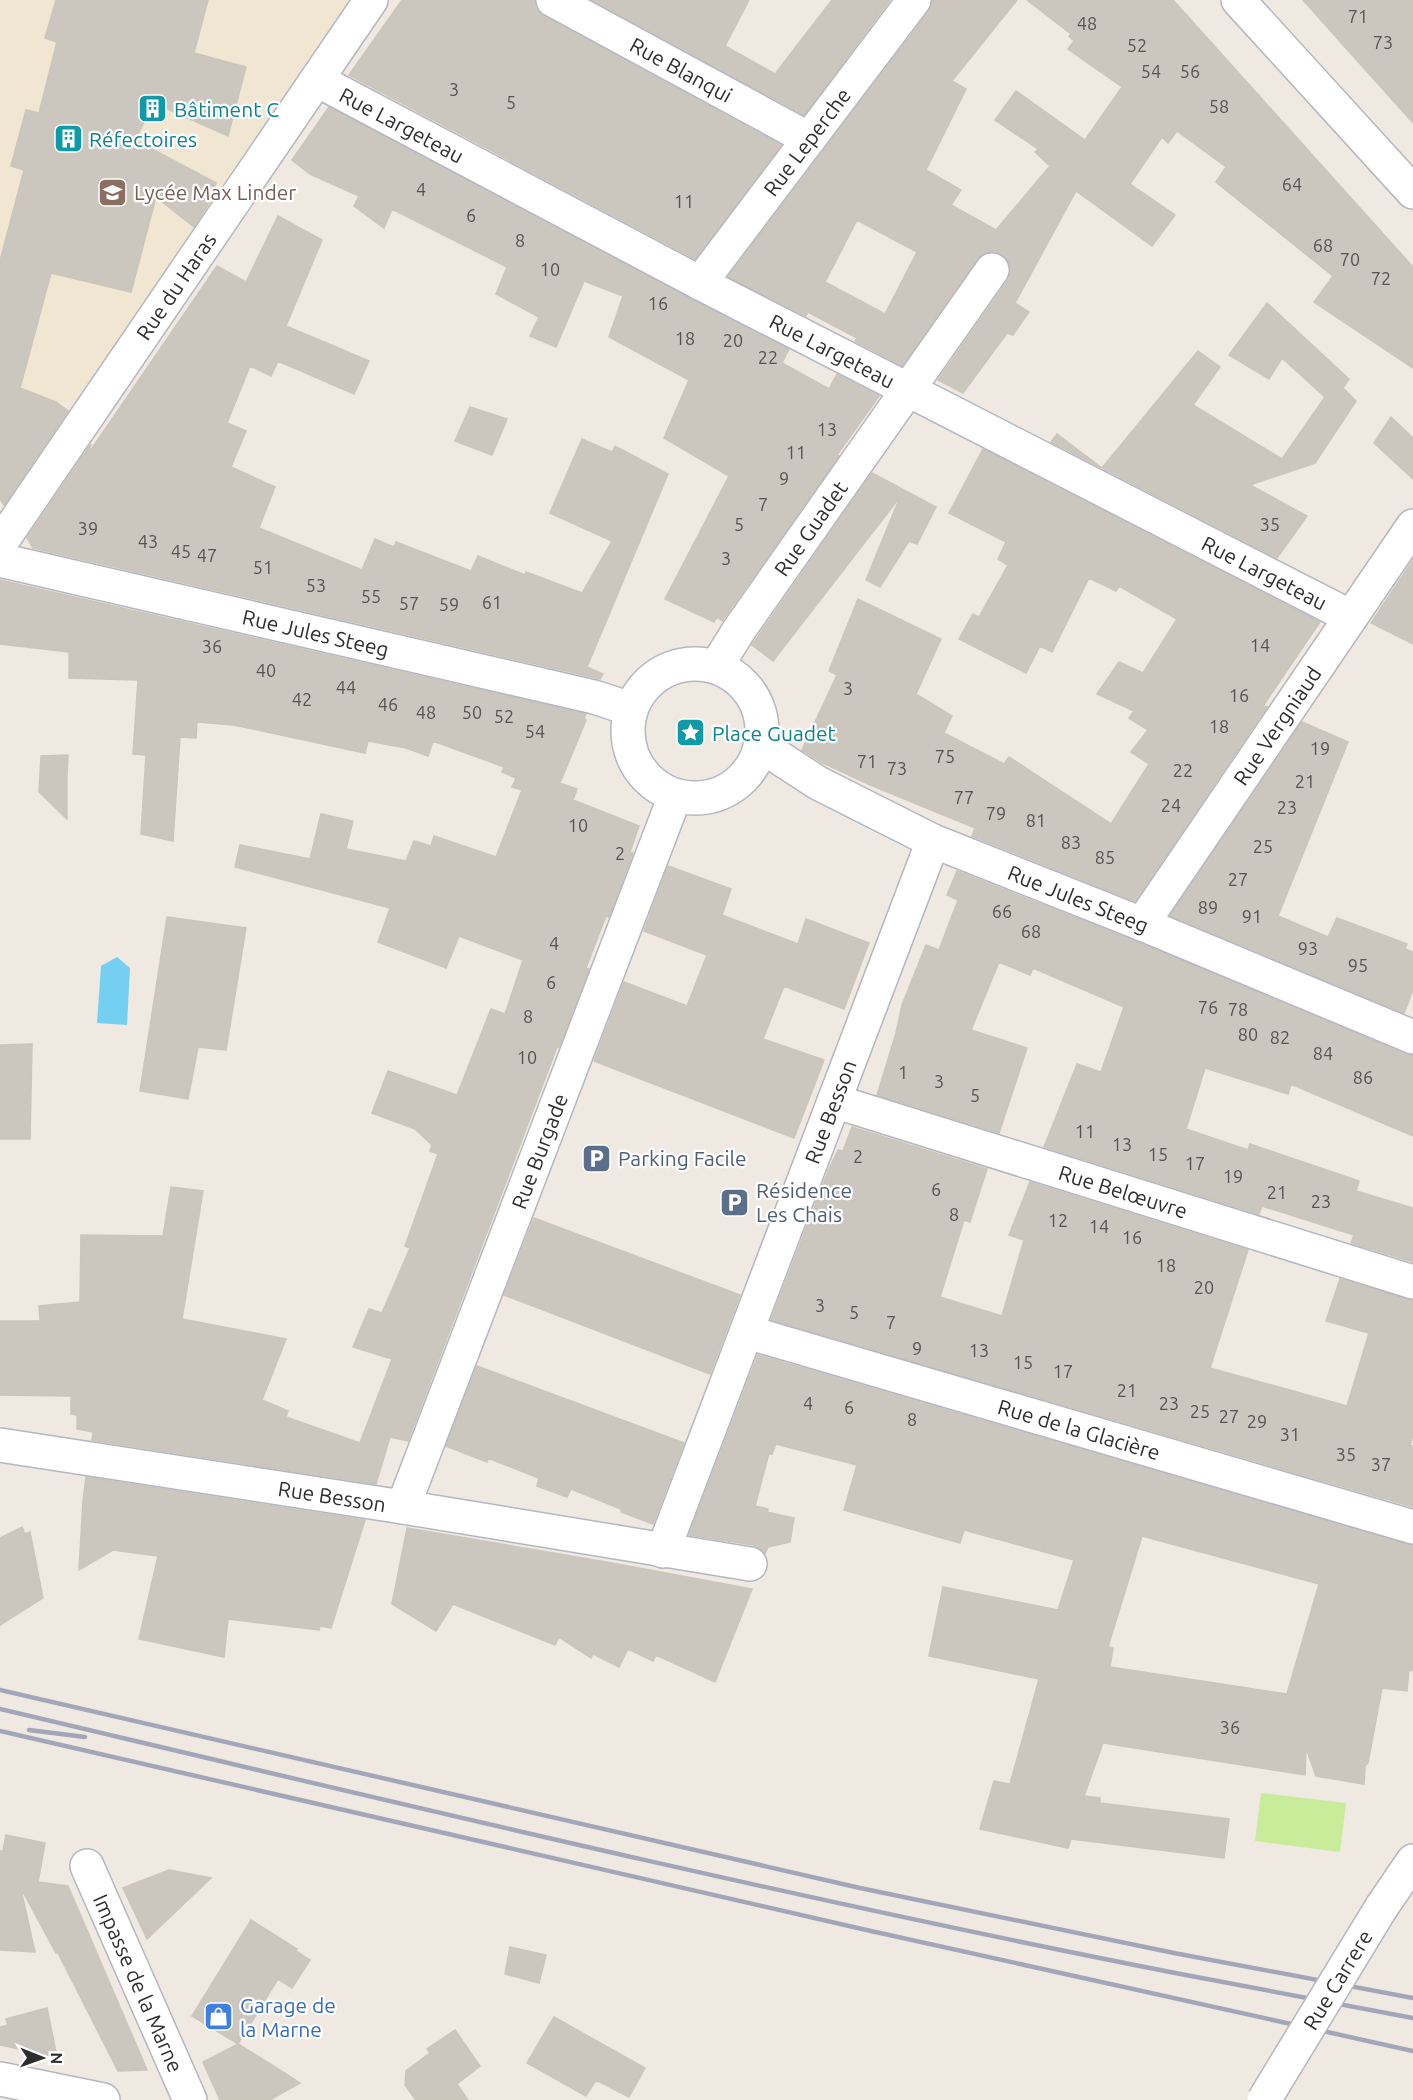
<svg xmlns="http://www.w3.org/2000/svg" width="1413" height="2100" font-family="Ubuntu,sans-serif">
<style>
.education{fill:#f0e6d1}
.pitch{fill:#c9ec9a}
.water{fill:#75cff0}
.building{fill:#cbc7bf;stroke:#cbc5ba;stroke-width:1.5;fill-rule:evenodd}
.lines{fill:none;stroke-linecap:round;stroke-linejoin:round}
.minor-casing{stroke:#b4b7c1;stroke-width:36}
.secondary-casing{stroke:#b4b7c1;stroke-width:36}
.minor{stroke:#fff;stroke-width:33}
.secondary{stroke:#fff;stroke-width:33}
.rail{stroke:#a3a6b8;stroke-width:4.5}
.minor-bridge-casing{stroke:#b4b7c1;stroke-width:36;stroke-linecap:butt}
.minor-bridge{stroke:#fff;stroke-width:33}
.labels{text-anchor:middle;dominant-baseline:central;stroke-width:4.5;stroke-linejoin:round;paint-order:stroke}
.number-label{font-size:18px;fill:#555452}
.street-label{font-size:21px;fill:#2e2e2e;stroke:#fff}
.culture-label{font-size:21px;fill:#0d838f;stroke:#fff;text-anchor:start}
.education-label{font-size:21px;fill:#785e54;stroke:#fff;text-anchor:start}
.service-label{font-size:21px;fill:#4e5e75;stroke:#fff;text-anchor:start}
.shop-label{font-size:21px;fill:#366cbe;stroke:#fff;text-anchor:start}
</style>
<rect width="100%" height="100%" fill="#efe9e1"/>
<path class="education" d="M0 0H360L80 403 56 402 20 388 0 384Z"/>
<path class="pitch" d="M1261 1793 1346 1803 1340 1852 1255 1841Z"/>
<path class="water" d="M117 957 130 968 127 1025 97 1023 101 966Z"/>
<path class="building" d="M56 0H208L194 53 246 67 228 136 154 103 135 140 216 183 211 200 194 227 156 197 131 292 51 273 20 388 56 402 68 411 4 505 0 499V261L24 170 11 166 26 110 39 113 57 42 45 38Z
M402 0H534L537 9 544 16 781 145 695 259 349 75Z
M592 0H749L725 46 775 74 832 0H890L804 115Z
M932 0H1017L952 81 966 89 926 170 961 190 951 205 996 230 1050 166 1035 152 1038 149 995 120 1016 91 1085 140 1122 87 1068 49 1074 41 1069 36 1071 34 1027 0H1173L1413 267V368L1314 302 1333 276 1216 182 1226 167 1177 131 1168 143 1162 137 1130 184 1175 215 1152 246 1076 191 1015 303 1029 312 1013 335 1007 333 963 393 938 380 1008 280 1011 271 1009 263 1002 254 994 251 985 253 977 259 902 366 855 341 857 338 808 312 806 316 728 277 929 11ZM857 220 917 252 885 314 825 282Z
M1303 0H1413V123L1353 56Z
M329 107 789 349 782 363 829 389 837 374 879 396 837 455 839 456 722 621 717 617 714 622 665 599 729 476 664 438 689 380 609 337 623 296 584 281 556 347 530 336 539 317 496 294 507 267 392 209 384 228 354 206 359 196 310 174 292 160Z
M278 216 322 240 286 326 369 361 354 394 278 361 271 376 250 366 227 423 246 431 231 467 275 487 259 528 362 570 375 539 394 547 396 542 471 571 478 556 525 575 526 572 582 593 612 541 550 513 582 439 612 452 615 446 668 474 587 667 603 674 600 679 33 548 27 538 91 444 88 454 217 266 246 282Z
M1267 303 1349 379 1343 388 1356 401 1315 463 1250 485 1307 516 1277 558 1102 468 1198 351 1220 367 1193 405 1282 459 1325 397 1282 358 1269 379 1229 355Z
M470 407 507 419 492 455 455 441Z
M1391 417 1413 438V479L1374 443Z
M1057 434 1102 468 1051 442Z
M983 449 1320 622 1263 706 1267 707 1135 901 972 836 975 828 868 784 821 762 802 750 837 675 829 671 858 599 941 639 916 694 952 716 944 733 1004 764 1009 757 1111 824 1149 764 1131 752 1148 730 1129 718 1134 711 1097 694 1119 662 1143 673 1177 619 1119 586 1116 591 1089 578 1052 652 1040 646 1026 673 959 639 973 614 979 617 1008 565 998 559 1006 542 949 513Z
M872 473 936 507 917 544 909 541 880 587 866 580 900 497 773 661 752 645Z
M1413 560V644L1371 623Z
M0 580 586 714 584 719 586 720 560 783 577 789 573 800 639 826 630 852 633 853 609 917 606 916 586 968 589 969 559 1047H557L408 1441 390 1437 376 1484 92 1440 93 1432 77 1429V1415L71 1414V1396L0 1395V1321H40L39 1306 80 1302 81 1235 163 1236 171 1187 203 1191 182 1319 286 1339 262 1400 288 1411 286 1417 360 1443 392 1359 353 1347 369 1309 382 1313 410 1248 405 1246 438 1154 430 1151 432 1145 415 1129 372 1113 388 1071 457 1095 491 1009 505 1014 523 960 459 936 446 968 378 942 390 908 235 867 240 845 310 859 321 814 353 821 346 849 406 861 414 841 431 846 434 836 496 857 522 790 512 787 516 778 502 772 504 767 433 741 428 756 406 748 368 741 365 753 234 725 197 722 196 738 180 737 173 841 141 834 146 755 133 754 138 680 69 678V652L0 644Z
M1302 722 1348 742 1278 916 1328 937 1337 918 1407 944 1405 949 1413 952V990L1404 1013 1170 916Z
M68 755 67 774V819L39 792 41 756Z
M668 866 731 889 722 915 798 944 806 919 869 943 844 1009 784 986 763 1039 824 1060 794 1138 594 1061 624 982 687 1006 707 955 644 931Z
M957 871 1135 941 1406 1054 1413 1055V1136L1291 1084 1288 1094 1205 1068 1186 1129 1248 1150 1250 1144 1359 1181 1356 1191 1413 1208V1262L1351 1243 1354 1235 1262 1206 1259 1214 1044 1147 1077 1064 1101 1072 1124 1007 1033 968 1030 975 999 962 971 1030 1027 1048 999 1133 877 1095 896 1033 902 1005 926 945 939 950 958 900 947 895Z
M167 917 246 928 226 1050 198 1047 188 1099 140 1091Z
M32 1044 30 1139H0V1045Z
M852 1127 987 1169 970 1222 964 1220 940 1297 1002 1316 1024 1240 1009 1235 1030 1182 1248 1250 1210 1368 1347 1406 1369 1333 1326 1321 1340 1279 1413 1300V1435L1410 1445 1413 1446V1507L771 1320 828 1171 838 1150 843 1151Z
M534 1218 740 1295 710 1374 504 1295Z
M758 1355 1413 1545V1671L1409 1670 1407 1691 1382 1688 1368 1763 1365 1766 1364 1784 1316 1776 1306 1748 1305 1775 1103 1743 1084 1796 1100 1798V1803L1229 1819 1224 1858 1071 1839 1068 1848 980 1829 994 1781 1010 1784 1039 1679 929 1656 943 1587 1058 1610 1074 1560 964 1530 960 1543 844 1510 857 1465 776 1444 772 1454 769 1453 755 1506 768 1509 767 1512 794 1518 790 1542 768 1547 765 1554 761 1549 753 1545 689 1535ZM1142 1536 1319 1584 1287 1694 1110 1667 1113 1648 1108 1647Z
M477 1366 684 1443 653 1524 621 1512V1509L571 1489 567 1497 537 1486 539 1478 488 1458 487 1462 446 1446Z
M86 1477 365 1520 331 1628 320 1626 319 1630 228 1619 224 1657 139 1639 158 1556 113 1550 79 1570 83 1501Z
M22 1527 25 1534 30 1532 43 1598 0 1625V1538Z
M407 1528 612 1563 752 1589 715 1682 656 1655 653 1661 628 1649 619 1667 593 1654 591 1658 559 1637 555 1645 453 1604 436 1631 392 1604Z
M6 1835 45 1843 38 1882 68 1886 147 2070 118 2071 58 1953H56L24 1894H22L35 1952 0 1950V1851H3Z
M169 1870 211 1878 147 1939 123 1888Z
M251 1920 297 1949 296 1951 310 1960 292 1988 278 1979 238 2044 192 2016Z
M510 1947 546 1955 539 1983 505 1974Z
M47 2008 57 2057 0 2045V2027L8 2025 6 2019Z
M554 2017 645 2068 629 2097 596 2080 586 2096 527 2063Z
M455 2030 480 2066 457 2084 468 2100H416L405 2085 406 2071 430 2053 427 2049Z
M238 2044 272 2065 300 2083 270 2100H220L203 2062Z"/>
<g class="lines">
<defs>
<g id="minor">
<path id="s1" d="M553 0 809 139"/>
<path id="s2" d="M317 80 700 283 1351 617"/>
<path id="s3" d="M700 283 914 0"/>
<path id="s4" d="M0 544 371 0"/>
<path id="s5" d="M0 560 594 697 631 709"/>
<circle cx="695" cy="731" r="67"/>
<path id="s6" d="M716 667 739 630 992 270"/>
<path id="s7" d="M762 733 769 751 818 783 933 841 1142 924 1413 1037"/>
<path id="s8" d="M1142 924 1413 526"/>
<path id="s9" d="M834 1101 1413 1282"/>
<path id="s10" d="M747 1332 1413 1527"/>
<path id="s11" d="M0 1445 403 1507 750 1564"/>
<path id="s12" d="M403 1507 675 796"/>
<path id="s13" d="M663 1551 933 841"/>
<path id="s14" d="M87 1866 190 2100"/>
<path d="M1381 1908 1413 1861"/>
</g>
<path id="secondary" d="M1238 0 1413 192
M0 2079 103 2100"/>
</defs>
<use href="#minor" class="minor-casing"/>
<use href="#secondary" class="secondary-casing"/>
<use href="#minor" class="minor"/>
<use href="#secondary" class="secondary"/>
<path class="rail" d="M0 1690 860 1888 1174 1953 1413 1998
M0 1709C389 1801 778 1895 1170 1972 1251 1988 1332 2003 1413 2018
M29 1730 85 1737
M0 1731 862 1929 1413 2051"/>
<defs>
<g id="minor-bridge">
<path id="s15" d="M1264 2100 1381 1908"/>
</g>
</defs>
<use href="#minor-bridge" class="minor-bridge-casing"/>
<use href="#minor-bridge" class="minor-bridge"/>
</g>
<defs>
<symbol id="building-square" viewBox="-11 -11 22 22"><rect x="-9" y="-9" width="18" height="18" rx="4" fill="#0f9aa8" stroke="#fff"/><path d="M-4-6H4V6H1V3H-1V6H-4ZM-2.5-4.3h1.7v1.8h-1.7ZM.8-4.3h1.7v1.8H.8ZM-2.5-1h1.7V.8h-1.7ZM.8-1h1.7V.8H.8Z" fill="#fff"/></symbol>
<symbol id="school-square" viewBox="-11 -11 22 22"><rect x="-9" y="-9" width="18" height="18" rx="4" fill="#8d6e63" stroke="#fff"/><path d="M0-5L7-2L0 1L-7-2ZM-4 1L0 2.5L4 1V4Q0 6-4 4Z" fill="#fff"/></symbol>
<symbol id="sight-square" viewBox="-11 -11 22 22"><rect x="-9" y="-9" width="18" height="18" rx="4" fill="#0f9aa8" stroke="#fff"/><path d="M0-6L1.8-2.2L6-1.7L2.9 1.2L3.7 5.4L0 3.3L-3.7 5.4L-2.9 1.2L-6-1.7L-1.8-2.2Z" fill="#fff"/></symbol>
<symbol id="parking-square" viewBox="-11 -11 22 22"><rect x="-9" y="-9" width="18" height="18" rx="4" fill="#5c6f8a" stroke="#fff"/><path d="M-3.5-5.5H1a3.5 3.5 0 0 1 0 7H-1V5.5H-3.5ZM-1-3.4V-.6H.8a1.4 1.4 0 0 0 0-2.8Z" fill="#fff"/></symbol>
<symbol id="shop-square" viewBox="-11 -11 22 22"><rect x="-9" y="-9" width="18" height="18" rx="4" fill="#3f7fe0" stroke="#fff"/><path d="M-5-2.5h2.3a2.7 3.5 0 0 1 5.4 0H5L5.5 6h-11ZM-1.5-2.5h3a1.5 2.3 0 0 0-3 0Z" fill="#fff"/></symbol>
</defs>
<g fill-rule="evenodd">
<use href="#building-square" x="136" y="92" width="33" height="33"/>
<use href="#building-square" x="52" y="122" width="33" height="33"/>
<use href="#school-square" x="96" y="176" width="33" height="33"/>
<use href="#sight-square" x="674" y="716" width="33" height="33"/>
<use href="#parking-square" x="580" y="1142" width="33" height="33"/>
<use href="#parking-square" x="718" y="1186" width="33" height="33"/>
<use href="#shop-square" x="202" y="2000" width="33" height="33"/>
</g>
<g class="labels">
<g class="number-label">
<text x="1358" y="16">71</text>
<text x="1087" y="23">48</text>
<text x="1383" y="42">73</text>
<text x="1137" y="45">52</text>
<text x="1151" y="71">54</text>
<text x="1190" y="71">56</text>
<text x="454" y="89">3</text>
<text x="511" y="102">5</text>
<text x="1219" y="106">58</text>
<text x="1292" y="184">64</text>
<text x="421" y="189">4</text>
<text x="684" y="201">11</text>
<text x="471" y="215">6</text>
<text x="520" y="240">8</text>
<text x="1323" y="245">68</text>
<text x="1350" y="259">70</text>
<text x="550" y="269">10</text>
<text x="1381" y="278">72</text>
<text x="658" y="303">16</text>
<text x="685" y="338">18</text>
<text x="733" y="340">20</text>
<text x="768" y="357">22</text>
<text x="827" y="429">13</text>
<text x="796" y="452">11</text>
<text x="784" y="478">9</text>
<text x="763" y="504">7</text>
<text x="739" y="524">5</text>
<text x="1270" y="524">35</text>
<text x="88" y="528">39</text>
<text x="148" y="541">43</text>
<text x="181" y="551">45</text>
<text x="207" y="555">47</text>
<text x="726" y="558">3</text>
<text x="263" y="567">51</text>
<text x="316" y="585">53</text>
<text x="371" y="596">55</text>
<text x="492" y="602">61</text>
<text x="409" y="603">57</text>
<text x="449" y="604">59</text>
<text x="1260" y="645">14</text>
<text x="212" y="646">36</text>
<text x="266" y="670">40</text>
<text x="346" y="687">44</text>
<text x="848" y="688">3</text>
<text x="1239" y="695">16</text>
<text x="302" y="699">42</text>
<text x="388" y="704">46</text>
<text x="426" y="712">48</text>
<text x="472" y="712">50</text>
<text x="504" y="716">52</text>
<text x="1219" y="726">18</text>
<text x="535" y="731">54</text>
<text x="1320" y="748">19</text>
<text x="945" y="756">75</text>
<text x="867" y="761">71</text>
<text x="897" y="768">73</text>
<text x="1183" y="770">22</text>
<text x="1305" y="781">21</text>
<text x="964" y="797">77</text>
<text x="1171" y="805">24</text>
<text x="1287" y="807">23</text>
<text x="996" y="813">79</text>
<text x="1036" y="820">81</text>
<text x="578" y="825">10</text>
<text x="1071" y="842">83</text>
<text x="1263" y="846">25</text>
<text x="620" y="853">2</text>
<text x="1105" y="857">85</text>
<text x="1238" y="879">27</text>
<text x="1208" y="907">89</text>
<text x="1002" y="911">66</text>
<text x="1252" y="916">91</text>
<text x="1031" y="931">68</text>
<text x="554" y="943">4</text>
<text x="1308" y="948">93</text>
<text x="1358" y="965">95</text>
<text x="551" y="982">6</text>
<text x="1208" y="1007">76</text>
<text x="1238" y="1009">78</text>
<text x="528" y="1016">8</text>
<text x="1248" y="1034">80</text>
<text x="1280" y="1037">82</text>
<text x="1323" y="1053">84</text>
<text x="527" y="1057">10</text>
<text x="903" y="1072">1</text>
<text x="1363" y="1077">86</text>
<text x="939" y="1081">3</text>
<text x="975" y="1095">5</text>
<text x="1085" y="1131">11</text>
<text x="1122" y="1144">13</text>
<text x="1158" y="1154">15</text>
<text x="858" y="1156">2</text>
<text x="1195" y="1163">17</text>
<text x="1233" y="1176">19</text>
<text x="936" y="1189">6</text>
<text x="1277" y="1192">21</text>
<text x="1321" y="1201">23</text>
<text x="954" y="1214">8</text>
<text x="1058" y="1220">12</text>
<text x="1099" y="1226">14</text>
<text x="1132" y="1237">16</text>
<text x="1166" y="1265">18</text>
<text x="1204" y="1287">20</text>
<text x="820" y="1305">3</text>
<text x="854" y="1312">5</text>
<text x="891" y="1322">7</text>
<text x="917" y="1348">9</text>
<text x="979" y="1350">13</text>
<text x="1023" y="1362">15</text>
<text x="1063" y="1371">17</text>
<text x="1127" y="1390">21</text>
<text x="808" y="1403">4</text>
<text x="1169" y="1403">23</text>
<text x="849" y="1407">6</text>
<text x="1200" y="1411">25</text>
<text x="1229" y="1416">27</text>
<text x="912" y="1419">8</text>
<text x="1257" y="1421">29</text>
<text x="1290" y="1434">31</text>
<text x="1346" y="1454">35</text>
<text x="1381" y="1464">37</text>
<text x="1230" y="1727">36</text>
</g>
<g class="street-label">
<text stroke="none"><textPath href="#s1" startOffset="146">Rue Blanqui</textPath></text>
<text stroke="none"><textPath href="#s2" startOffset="96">Rue Largeteau</textPath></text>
<text stroke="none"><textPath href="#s3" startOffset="177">Rue Leperche</textPath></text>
<text stroke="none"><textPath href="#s4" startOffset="312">Rue du Haras</textPath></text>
<text stroke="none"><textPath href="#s2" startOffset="582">Rue Largeteau</textPath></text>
<text stroke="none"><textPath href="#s6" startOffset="168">Rue Guadet</textPath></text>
<text stroke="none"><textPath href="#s2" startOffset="1068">Rue Largeteau</textPath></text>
<text stroke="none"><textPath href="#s5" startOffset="324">Rue Jules Steeg</textPath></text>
<text stroke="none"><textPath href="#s8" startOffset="240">Rue Vergniaud</textPath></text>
<text stroke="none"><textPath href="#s7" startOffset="363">Rue Jules Steeg</textPath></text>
<text stroke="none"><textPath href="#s13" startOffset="470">Rue Besson</textPath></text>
<text stroke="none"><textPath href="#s12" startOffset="381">Rue Burgade</textPath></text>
<text stroke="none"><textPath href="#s9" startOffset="303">Rue Belœuvre</textPath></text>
<text stroke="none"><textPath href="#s10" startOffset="346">Rue de la Glacière</textPath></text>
<text stroke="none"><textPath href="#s11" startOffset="336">Rue Besson</textPath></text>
<text stroke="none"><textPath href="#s15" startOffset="141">Rue Carrere</textPath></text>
<text stroke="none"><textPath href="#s14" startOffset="128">Impasse de la Marne</textPath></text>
</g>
<g class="culture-label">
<text x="174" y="109">Bâtiment C</text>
<text x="89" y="139">Réfectoires</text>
<text x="712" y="733">Place Guadet</text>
</g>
<g class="education-label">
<text x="134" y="192">Lycée Max Linder</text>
</g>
<g class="service-label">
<text x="618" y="1158">Parking Facile</text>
<text x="756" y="1190">Résidence<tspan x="756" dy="24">Les Chais</tspan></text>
</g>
<g class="shop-label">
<text x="240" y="2005">Garage de<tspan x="240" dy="24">la Marne</tspan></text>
</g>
</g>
<g transform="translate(42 2058) rotate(91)" stroke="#ffffff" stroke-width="4.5" paint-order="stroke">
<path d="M0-4.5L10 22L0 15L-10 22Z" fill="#2e2e2e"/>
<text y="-9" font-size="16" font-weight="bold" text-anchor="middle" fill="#2e2e2e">N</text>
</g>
</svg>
